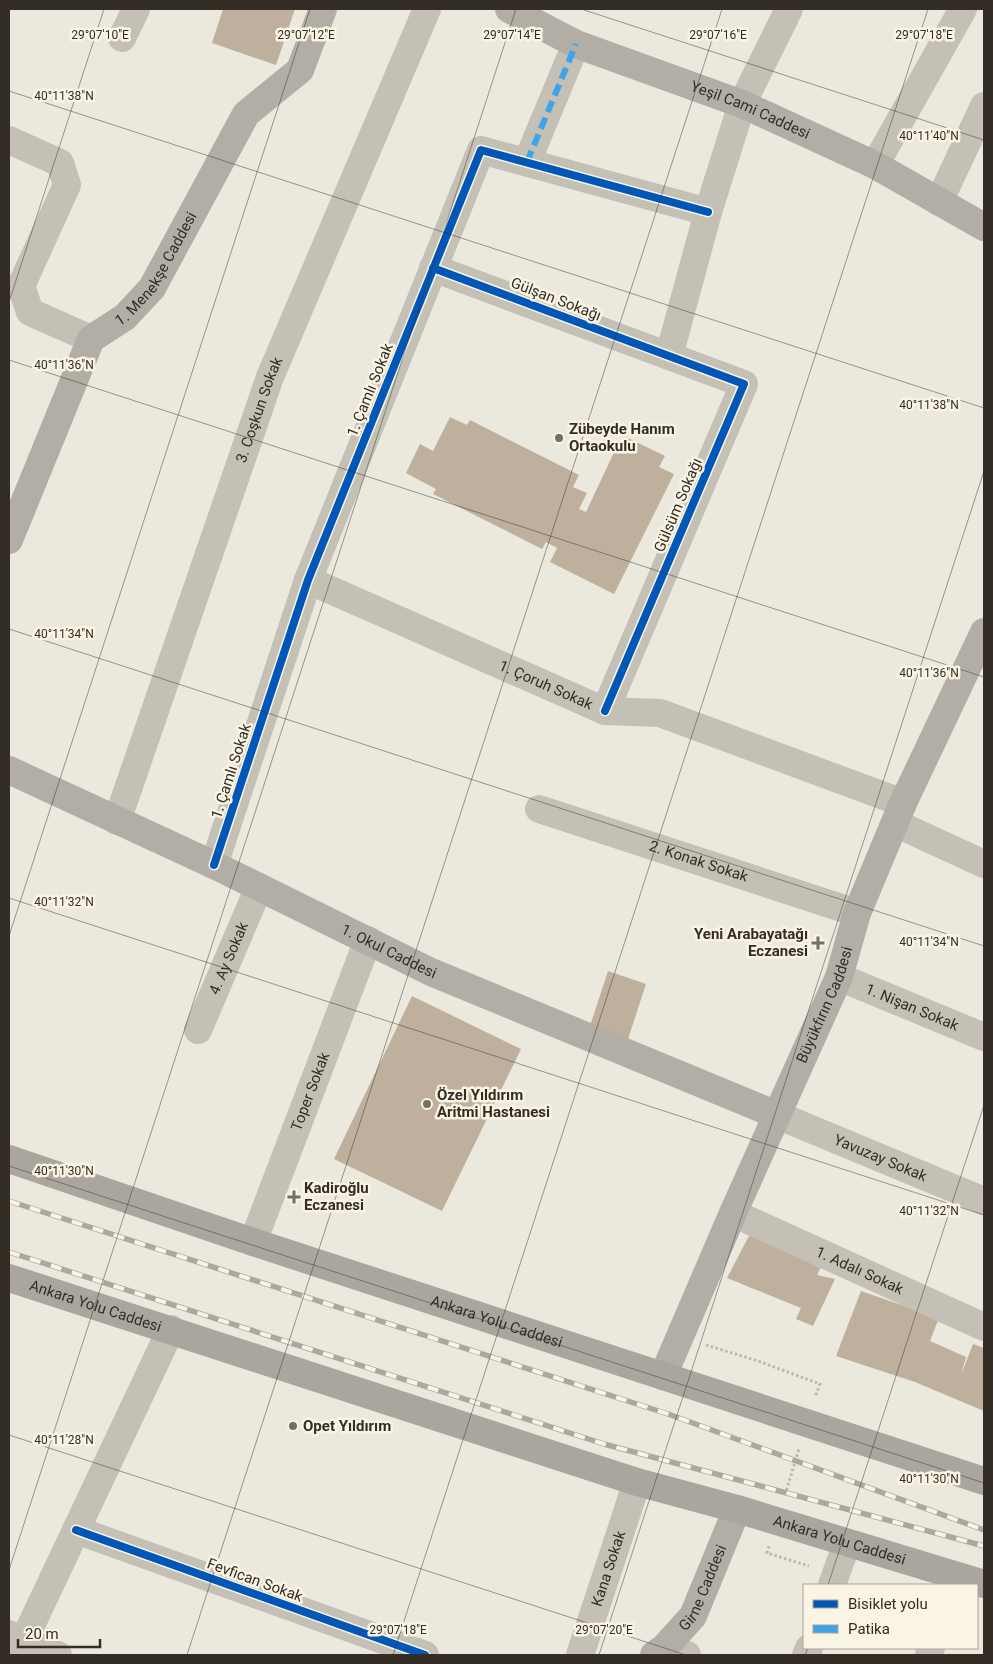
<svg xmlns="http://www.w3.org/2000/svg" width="993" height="1664" font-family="Roboto,sans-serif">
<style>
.building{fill:#bfb09e}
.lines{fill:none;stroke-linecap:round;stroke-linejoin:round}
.path{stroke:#bcb8af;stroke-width:3;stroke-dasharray:2.5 2.5;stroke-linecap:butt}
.minor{stroke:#c4c0b6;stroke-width:28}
.major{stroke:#b2aea6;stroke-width:28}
.highway{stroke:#aaa69d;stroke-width:28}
.rail-casing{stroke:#aba8a1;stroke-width:5.5}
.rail{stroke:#f9f4e3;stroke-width:4;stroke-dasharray:11;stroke-linecap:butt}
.quiet{stroke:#3ea3eb;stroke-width:6;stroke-dasharray:12 6;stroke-linecap:butt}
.cycleway-casing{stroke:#f9f4e3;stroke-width:11}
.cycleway{stroke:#0057b8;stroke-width:8}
.ticks{fill:none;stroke:#342d25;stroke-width:1;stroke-opacity:0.45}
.poi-dot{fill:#746e65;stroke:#f9f4e3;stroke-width:2}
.labels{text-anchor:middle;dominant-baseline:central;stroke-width:5;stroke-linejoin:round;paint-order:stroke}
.street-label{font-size:15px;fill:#342d25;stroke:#f9f4e3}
.poi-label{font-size:15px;font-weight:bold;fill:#342d25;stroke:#f9f4e3;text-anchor:start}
.ticks-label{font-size:12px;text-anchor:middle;fill:#342d25;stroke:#f9f4e3;stroke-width:5;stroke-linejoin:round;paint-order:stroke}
</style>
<rect width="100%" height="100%" fill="#ebe8dd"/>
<path class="building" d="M223 9H295L276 65 212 43Z
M450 417 467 425 470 420 579 475 573 487 587 493 579 509 586 512 617 446 621 448 626 437 665 456 659 467 674 474 614 594 550 562 557 548 546 542 542 549 433 494 436 489 406 473 420 444 433 451Z
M608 971 646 984 627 1042 589 1029Z
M412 996 521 1049 442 1211 334 1159Z
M752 1230 822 1265 817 1275 835 1279 813 1326 796 1319 801 1308 727 1278Z
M861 1291 939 1318 930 1341 966 1357 961 1375 973 1344 984 1348V1411L915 1382 836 1356Z"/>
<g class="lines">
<path class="path" d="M706 1345 758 1361 820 1384 815 1397
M785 1495 799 1449
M769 1546 767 1553 809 1566"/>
<g class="minor">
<path d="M122 38 136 9"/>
<path d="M9 140 60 163 67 185 21 286 30 312 91 339"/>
<path d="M527 162 576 44"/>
<path d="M875 165 963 9"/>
<path d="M939 202 984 106"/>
<path d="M433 268 744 384 605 711"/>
<path d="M669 356 708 212 742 104 789 9"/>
<path id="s1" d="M308 580 605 711 660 713 903 803"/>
<path id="s2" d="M539 809 857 913"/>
<path id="s3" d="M117 821 270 377 427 9"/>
<path d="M895 823 984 864"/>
<path d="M214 865 308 580 481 150 708 212"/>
<path id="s4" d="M839 977 984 1037"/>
<path id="s5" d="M198 1030 259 887"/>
<path id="s6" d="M777 1115 984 1201"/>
<path id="s7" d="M733 1213 984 1327"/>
<path id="s8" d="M253 1242 368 940"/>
<path d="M76 1530 425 1655"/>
<path d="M832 1585 847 1543"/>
<path d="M9 1634 58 1655"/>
<path d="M665 1647 687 1655"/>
<path d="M17 1655 171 1329"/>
<path id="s9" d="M580 1655 637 1482"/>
<path d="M806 1655 809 1648"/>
<path d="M929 1655 931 1648"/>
</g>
<g class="major">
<path id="s10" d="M509 9 576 44 742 104 875 165 984 227"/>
<path id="s11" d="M9 540 91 339 125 317 152 288 246 114 300 70 323 9"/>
<path id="s12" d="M9 770 214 865 431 972 777 1115"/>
<path id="s13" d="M663 1376 733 1213 839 977 857 913 903 803 984 632"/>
<path id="s14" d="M654 1655 665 1647 693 1616 737 1509"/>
</g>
<g class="highway">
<path id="s15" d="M9 1159 253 1242 984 1481"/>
<path id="s16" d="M9 1278 637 1482 737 1509 984 1584"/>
</g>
<defs>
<path id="rail" d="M9 1201 671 1415 984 1530
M9 1252 604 1444 984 1546"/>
</defs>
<use href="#rail" class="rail-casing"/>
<use href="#rail" class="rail"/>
<path class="quiet" d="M527 162 576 44"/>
<defs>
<path id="cycleway" d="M433 268 744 384 605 711
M214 865 308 580 481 150 708 212
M76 1530 425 1655"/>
</defs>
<use href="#cycleway" class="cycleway-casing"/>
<use href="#cycleway" class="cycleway"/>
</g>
<path class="ticks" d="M581 9 984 140M9 91 984 408M9 302 104 9M9 360 984 677M9 629 984 946M9 898 984 1215M9 936 310 9M9 1166 984 1483M9 1435 686 1655M9 1570 516 9M828 1585 984 1105M187 1655 722 9M393 1655 928 9M599 1655 984 471M805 1655 808 1648"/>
<g class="poi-dot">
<circle cx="559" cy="438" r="5"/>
<path d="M815.5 935.5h5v5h5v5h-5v5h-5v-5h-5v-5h5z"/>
<circle cx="427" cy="1104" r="5"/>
<path d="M291.5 1189.5h5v5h5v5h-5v5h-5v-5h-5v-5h5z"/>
<circle cx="293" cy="1426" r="5"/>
</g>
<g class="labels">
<g class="street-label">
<text stroke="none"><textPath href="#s10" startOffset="262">Yeşil Cami Caddesi</textPath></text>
<text stroke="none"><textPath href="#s11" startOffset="315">1. Menekşe Caddesi</textPath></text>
<text transform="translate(556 299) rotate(21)">Gülşan Sokağı</text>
<text transform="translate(370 390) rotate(-68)">1. Çamlı Sokak</text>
<text stroke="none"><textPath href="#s3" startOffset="435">3. Coşkun Sokak</textPath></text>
<text transform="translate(678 505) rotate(-67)">Gülsüm Sokağı</text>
<text stroke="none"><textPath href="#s1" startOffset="260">1. Çoruh Sokak</textPath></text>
<text transform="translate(231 771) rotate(-72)">1. Çamlı Sokak</text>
<text stroke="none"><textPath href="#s2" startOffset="168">2. Konak Sokak</textPath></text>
<text stroke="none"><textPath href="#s12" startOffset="421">1. Okul Caddesi</textPath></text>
<text stroke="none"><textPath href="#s5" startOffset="78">4. Ay Sokak</textPath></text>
<text stroke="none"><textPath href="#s13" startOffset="405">Büyükfırın Caddesi</textPath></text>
<text stroke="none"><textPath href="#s4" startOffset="79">1. Nişan Sokak</textPath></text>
<text stroke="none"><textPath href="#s8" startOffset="161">Toper Sokak</textPath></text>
<text stroke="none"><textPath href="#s6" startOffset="112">Yavuzay Sokak</textPath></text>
<text stroke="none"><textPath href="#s7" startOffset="139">1. Adalı Sokak</textPath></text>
<text stroke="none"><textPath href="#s16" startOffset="91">Ankara Yolu Caddesi</textPath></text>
<text stroke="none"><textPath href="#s15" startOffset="514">Ankara Yolu Caddesi</textPath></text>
<text stroke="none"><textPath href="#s16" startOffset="871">Ankara Yolu Caddesi</textPath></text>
<text stroke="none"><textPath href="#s9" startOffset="91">Kana Sokak</textPath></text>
<text transform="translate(255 1580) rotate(20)">Fevfican Sokak</text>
<text stroke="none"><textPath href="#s14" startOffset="85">Girne Caddesi</textPath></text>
</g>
<g class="poi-label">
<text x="569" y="429">Zübeyde Hanım<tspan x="569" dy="17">Ortaokulu</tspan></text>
<text x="808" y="934" text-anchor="end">Yeni Arabayatağı<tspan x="808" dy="17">Eczanesi</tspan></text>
<text x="437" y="1095">Özel Yıldırım<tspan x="437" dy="17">Aritmi Hastanesi</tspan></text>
<text x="304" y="1188">Kadiroğlu<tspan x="304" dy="17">Eczanesi</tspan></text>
<text x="303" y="1426">Opet Yıldırım</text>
</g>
</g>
<g class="ticks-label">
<text x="100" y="39">29°07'10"E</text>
<text x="306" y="39">29°07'12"E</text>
<text x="512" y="39">29°07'14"E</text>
<text x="718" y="39">29°07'16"E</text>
<text x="924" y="39">29°07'18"E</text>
<text x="64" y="100">40°11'38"N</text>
<text x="929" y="140">40°11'40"N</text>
<text x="64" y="369">40°11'36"N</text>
<text x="929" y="409">40°11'38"N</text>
<text x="64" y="638">40°11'34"N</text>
<text x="929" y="677">40°11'36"N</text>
<text x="64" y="906">40°11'32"N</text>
<text x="929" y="946">40°11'34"N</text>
<text x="64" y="1175">40°11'30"N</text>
<text x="929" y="1215">40°11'32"N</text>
<text x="64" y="1444">40°11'28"N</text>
<text x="929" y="1483">40°11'30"N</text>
<text x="398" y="1634">29°07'18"E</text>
<text x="604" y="1634">29°07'20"E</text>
</g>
<rect width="993" height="1664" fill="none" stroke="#342d25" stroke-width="20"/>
<rect x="803" y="1584" width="175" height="65" fill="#f9f4e3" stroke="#aaa497"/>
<rect x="813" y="1600" width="25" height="8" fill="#0057b8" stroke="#aaa497"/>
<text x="848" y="1609" font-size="15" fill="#342d25">Bisiklet yolu</text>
<rect x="813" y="1625" width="25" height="8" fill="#3ea3eb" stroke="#aaa497"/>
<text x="848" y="1634" font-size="15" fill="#342d25">Patika</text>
<path d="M18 1639v8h82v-8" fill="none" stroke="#342d25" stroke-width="2.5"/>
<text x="25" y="1639" font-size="15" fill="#342d25" stroke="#f9f4e3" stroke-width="4" paint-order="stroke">20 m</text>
</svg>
